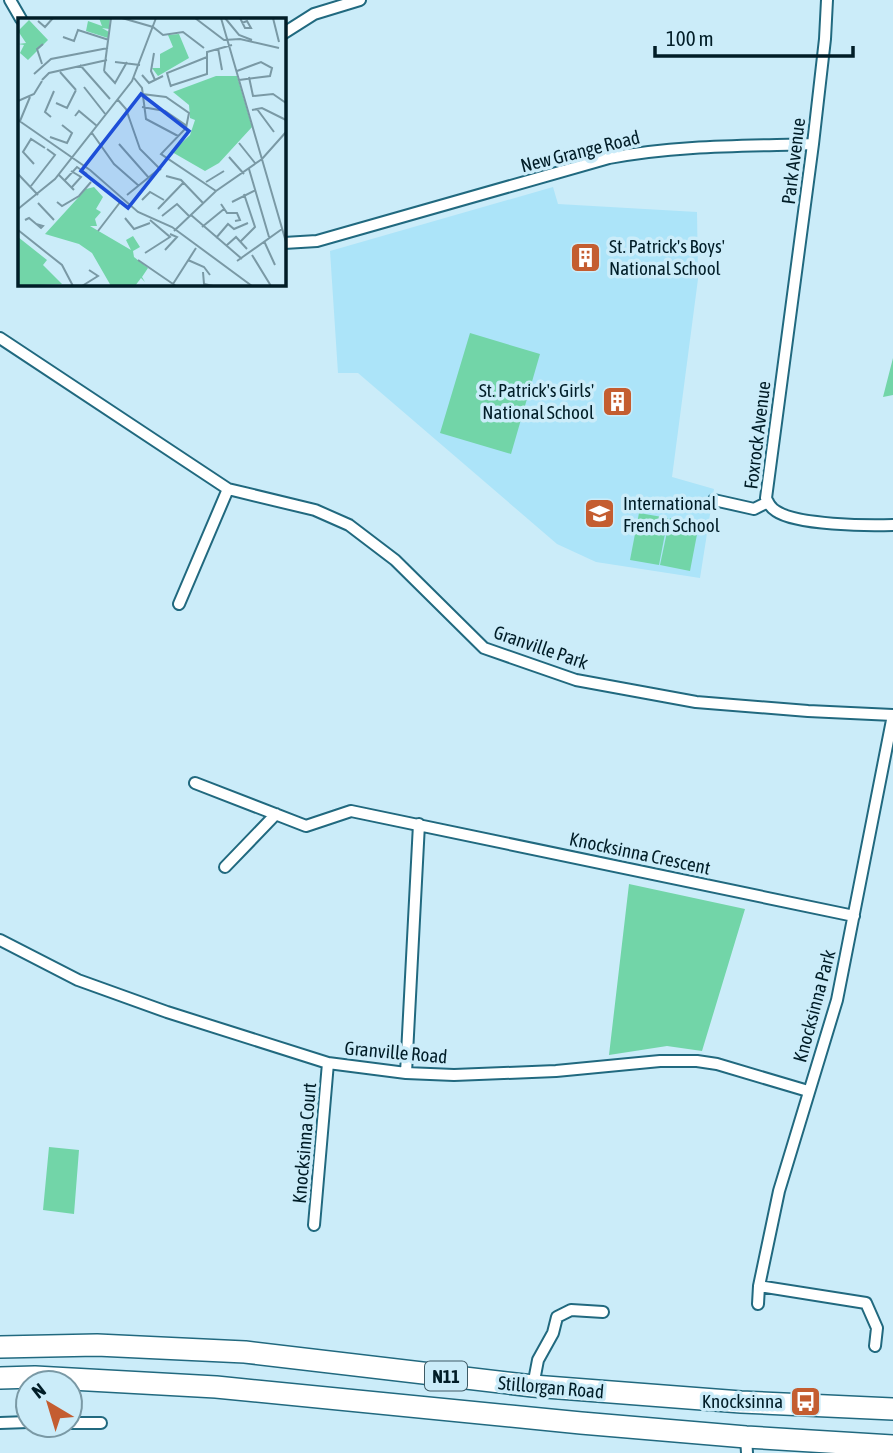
<svg xmlns="http://www.w3.org/2000/svg" width="893" height="1453" font-family="'Asap Condensed',sans-serif">
<style>
.built{fill:#ace4f9}
.green{fill:#72d5a8}
.lines{fill:none;stroke-linecap:round;stroke-linejoin:round}
.street-casing{stroke:#21697f;stroke-width:14}
.highway-casing{stroke:#21697f;stroke-width:24}
.street{stroke:#fff;stroke-width:10}
.highway{stroke:#fff;stroke-width:21}
.labels{text-anchor:middle;dominant-baseline:central;stroke-width:7;stroke-linejoin:round;paint-order:stroke}
.shield{fill:#cbecf9;stroke:#3e5b66;stroke-width:2}
.shield-label{font-size:18px;font-weight:bold;fill:#011d27}
.street-label{font-size:19px;fill:#011d27;stroke:#cbecf9}
.poi-label{font-size:19px;fill:#011d27;stroke:#cbecf9;text-anchor:start}
.inset-road{fill:none;stroke:#7a99a5;stroke-width:2}
.view{fill:#1d4ed8;fill-opacity:0.15;stroke:#1d4ed8;stroke-width:3.5}
.inset-edge{fill:none;stroke:#011d27;stroke-width:3.5}
</style>
<rect width="100%" height="100%" fill="#cbecf9"/>
<path class="built" d="M553 187 558 204 697 212 698 279 672 477 714 489 700 578 596 562 557 544 358 373H338L330 251Z"/>
<path class="green" d="M470 333 540 354 511 454 440 433Z
M893 358V395L883 397Z
M639 513 668 518 659 565 630 560Z
M670 518 699 524 690 571 660 565Z
M629 884 745 909 702 1051 667 1046 609 1055Z
M49 1147 79 1150 74 1214 43 1210Z"/>
<g class="lines">
<defs>
<path id="street" d="M10 0 21 19
M827 0 825 39 813 144 766 498C768 503 771 508 776 511 796 525 868 526 893 525
M284 33 314 14 360 0
M284 243 317 241 609 158C676 145 746 146 813 144
M0 338 228 489 315 510 349 525 395 560 484 648 576 680 696 702 808 711 893 715
M714 500 754 509 768 502
M179 604 228 489
M195 783 306 826 351 811 854 916
M225 867 276 814
M0 940 78 980 167 1012 328 1063 406 1073 454 1075 556 1071 660 1061H697L717 1064 808 1091
M406 1073 419 824
M314 1225 328 1063
M759 1286 866 1303 877 1328 875 1346
M758 1304 759 1286 779 1191 837 1000 893 715
M533 1386 538 1360 553 1333 557 1317 571 1310 603 1312
M0 1423 28 1422
M70 1423H101
M746 1437 747 1453"/>
<path id="highway" d="M0 1347 97 1345 245 1352 533 1386 741 1402 893 1409
M0 1378 35 1377 216 1387 581 1423 746 1437 893 1446"/>
</defs>
<use href="#street" class="street-casing"/>
<use href="#highway" class="highway-casing"/>
<use href="#street" class="street"/>
<use href="#highway" class="highway"/>
</g>
<defs>
<symbol id="building-square" viewBox="-11 -11 22 22"><rect x="-9" y="-9" width="18" height="18" rx="4" fill="#c45d30" stroke="#cbecf9"/><path d="M-4-6H4V6H1V3H-1V6H-4ZM-2.5-4.3h1.7v1.8h-1.7ZM.8-4.3h1.7v1.8H.8ZM-2.5-1h1.7V.8h-1.7ZM.8-1h1.7V.8H.8Z" fill="#fff"/></symbol>
<symbol id="school-square" viewBox="-11 -11 22 22"><rect x="-9" y="-9" width="18" height="18" rx="4" fill="#c45d30" stroke="#cbecf9"/><path d="M0-5L7-2L0 1L-7-2ZM-4 1L0 2.5L4 1V4Q0 6-4 4Z" fill="#fff"/></symbol>
<symbol id="bus-square" viewBox="-11 -11 22 22"><rect x="-9" y="-9" width="18" height="18" rx="4" fill="#c45d30" stroke="#cbecf9"/><path d="M-5-6H5V4H4V6H2V4H-2V6H-4V4H-5ZM-3.5-4V0h7V-4ZM-3.5 1.2v1.5H-2V1.2ZM2 1.2v1.5H3.5V1.2Z" fill="#fff"/></symbol>
</defs>
<g fill-rule="evenodd">
<use href="#building-square" x="568" y="240" width="35" height="35"/>
<use href="#building-square" x="600" y="384" width="35" height="35"/>
<use href="#school-square" x="582" y="496" width="35" height="35"/>
<use href="#bus-square" x="788" y="1384" width="35" height="35"/>
</g>
<g class="labels">
<rect class="shield" x="425" y="1361.5" width="42" height="29" rx="5"/>
<g class="shield-label">
<text x="446" y="1376">N11</text>
</g>
<g class="street-label">
<text transform="translate(580 151) rotate(-14)">New Grange Road</text>
<text transform="translate(793 161) rotate(-83)">Park Avenue</text>
<text transform="translate(757 435) rotate(-83)">Foxrock Avenue</text>
<text transform="translate(541 647) rotate(19)">Granville Park</text>
<text transform="translate(640 853) rotate(12)">Knocksinna Crescent</text>
<text transform="translate(814 1006) rotate(-75)">Knocksinna Park</text>
<text transform="translate(396 1052) rotate(5)">Granville Road</text>
<text transform="translate(304 1143) rotate(-85)">Knocksinna Court</text>
<text transform="translate(551 1387) rotate(5)">Stillorgan Road</text>
</g>
<g class="poi-label">
<text x="609" y="246">St. Patrick's Boys'<tspan x="609" dy="22">National School</tspan></text>
<text x="594" y="390" text-anchor="end">St. Patrick's Girls'<tspan x="594" dy="22">National School</tspan></text>
<text x="623" y="503">International<tspan x="623" dy="22">French School</tspan></text>
<text x="783" y="1401" text-anchor="end">Knocksinna</text>
</g>
</g>
<g transform="translate(18 18)">
<rect width="268" height="268" fill="#cbecf9"/>
<path d="M81 0H92L91 11 84 10 91 14 90 20 68 13 70 3 84 8ZM11 2 30 22 10 42 2 35 6 27 0 26 8 25 0 13ZM161 16 171 40 140 58 134 50H142V36L155 29 150 17ZM198 58H219L234 109 201 145 187 153 154 134 172 117 177 102 172 100 171 87 155 74ZM76 169 85 179 78 191 83 194 77 201 79 208H72L113 232 108 222 115 218 122 229 115 233 116 239 130 250 124 259 127 264 123 260 117 268H93L74 235 61 226 27 216 68 171ZM0 219 29 242 25 247 44 266 0 268Z" fill="#72d5a8"/>
<path class="inset-road" d="M104 0 135 9 145 17 165 14 186 30M177 0 206 22 222 21 261 30M203 0 268 224M207 0 221 17 234 22M222 0 227 10H233L229 3 224 5M255 0 261 24M20 3 27 9 35 0M45 19 56 23 60 12 91 22M200 30 204 52M136 35 133 53 137 62M97 44 122 47M24 46 19 31 25 26M62 47 92 81M86 53 93 0M86 53 97 65 109 44M219 53 243 44 254 50 252 58 221 62M42 54 58 72M16 56 33 41 90 30M124 57 131 65 145 58M231 59 235 78 255 76 268 85M116 60 124 70 128 101 160 118M24 62 31 55 89 42M152 68 189 56V34L214 27M66 69 88 97M153 69 149 55 189 39M124 76 148 79 171 95 168 110 143 136 198 173M100 82 108 91 122 131 143 152M0 83 16 76 24 63M38 85 49 90 58 72M124 89 147 93 169 108M239 91 256 114M234 92 244 90 268 102M57 98 61 93 79 108M33 99 27 94 36 73M0 102 72 152 120 194 154 209 234 268M2 103 12 79M74 115 96 146 121 168M32 119 49 125 54 115 44 107M221 125 237 145M101 126 131 160M211 139 226 156M16 146 5 134 13 121 27 130M231 151 251 219M53 153 63 159 54 169M0 156 20 177M41 157 56 172M148 158 163 162 185 185M47 162 59 149 69 156M188 164 206 153M13 168 37 137 29 131M109 177 141 151M124 182 132 174 146 182M39 184 44 188 61 178 73 164M214 184 238 172M20 185 36 202M203 186 209 195H219L222 202 217 203M0 191 37 161 114 63 138 0M140 191 166 164M173 197 224 241M144 198 159 186 171 198M107 200 116 211 132 205M7 202 11 200 23 210 25 208 18 206M184 209 206 191M0 212 44 247 55 268M80 213 103 183M156 213 198 173 244 141 268 114M198 220 210 206 216 211 230 205M223 223 237 209 226 176M246 223 257 247M209 227 218 219 229 231M147 232 159 219 152 216M127 235 152 219 132 202M234 237 253 268M120 242 158 268M170 242 186 249 192 257M219 243 264 211M185 254 186 266 195 268M155 266 178 230M64 268 80 258 71 252"/>
<path class="view" d="M123 76 171 113 110 190 63 153Z"/>
<rect width="268" height="268" class="inset-edge"/>
</g>
<g transform="translate(49 1404) rotate(322)"><circle r="33" fill="#cbecf9" stroke="#7a99a5" stroke-width="2"/>
<path d="M0-5L12 26L0 18L-12 26Z" fill="#c45d30"/>
<text y="-10" font-size="19" font-weight="bold" text-anchor="middle" fill="#011d27">N</text>
</g>
<path d="M655 46v10h198v-10" fill="none" stroke="#011d27" stroke-width="3.5"/>
<text x="666" y="46" font-size="21" fill="#011d27" stroke="#cbecf9" stroke-width="5" paint-order="stroke">100 m</text>
</svg>
